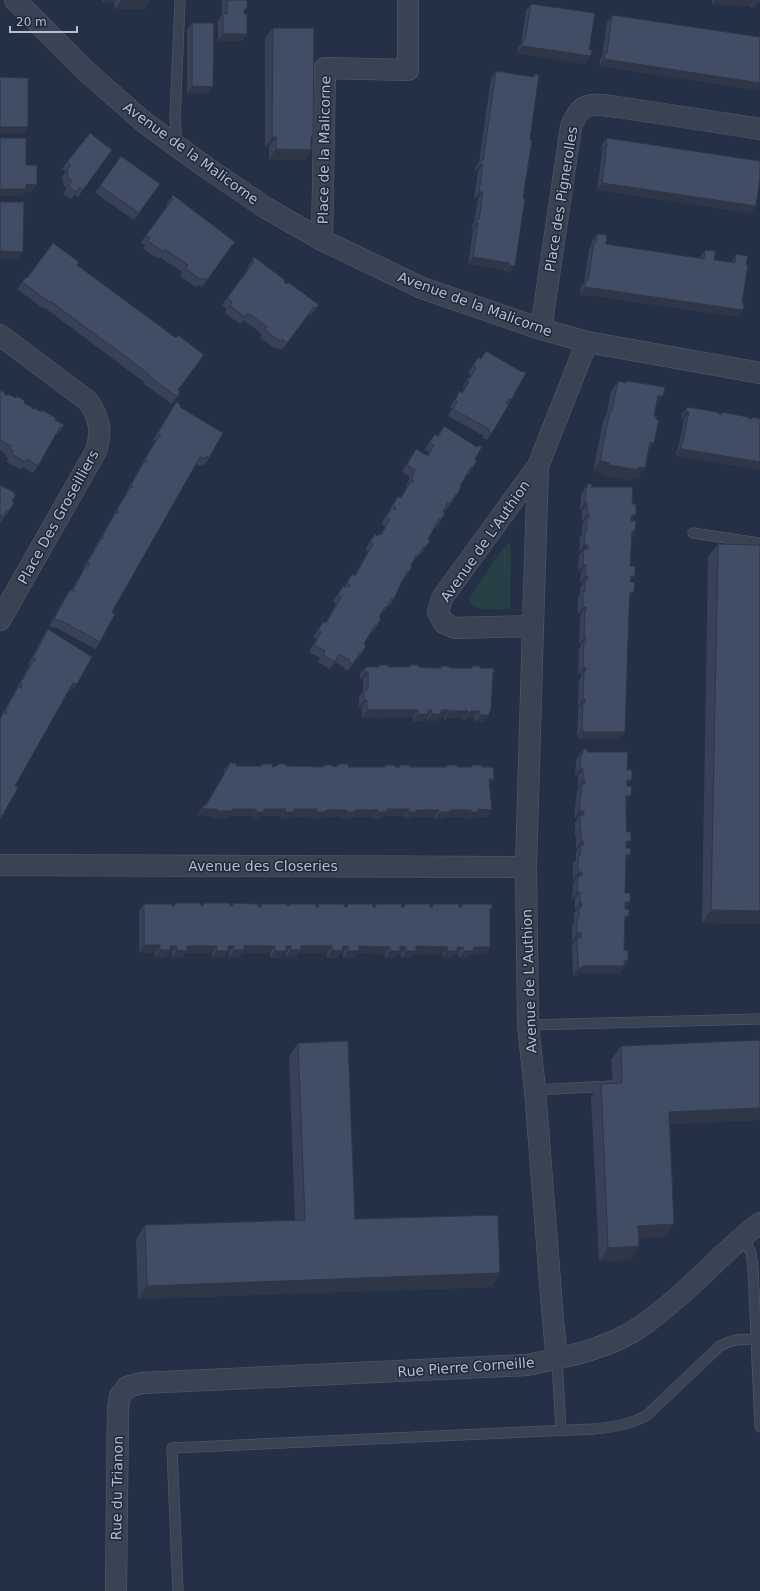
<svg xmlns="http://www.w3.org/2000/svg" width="760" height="1591" font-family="'DejaVu Sans',sans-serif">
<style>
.green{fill:#274046}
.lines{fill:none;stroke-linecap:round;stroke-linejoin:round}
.lane-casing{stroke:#555e6f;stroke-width:11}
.street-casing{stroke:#555e6f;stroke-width:22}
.lane{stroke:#394354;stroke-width:10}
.street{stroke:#394354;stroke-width:21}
.wall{fill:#384257}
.shaded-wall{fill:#2e3647}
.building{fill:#414d65;stroke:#2e3647}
.labels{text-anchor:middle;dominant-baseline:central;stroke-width:3;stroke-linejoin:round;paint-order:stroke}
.street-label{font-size:14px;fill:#b7bece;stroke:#1e283a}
</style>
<rect width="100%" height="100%" fill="#243045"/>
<path class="green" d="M508 542 511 545 510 608C505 611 476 610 472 605 469 603 470 599 470 596Z"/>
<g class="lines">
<defs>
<path id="lane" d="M177 146 175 119 180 0
M693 533 760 543
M528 1025 760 1019
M535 1090 611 1086
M743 1237 751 1253 753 1268 760 1427
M557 1359 561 1430
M178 1591 172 1448 593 1429C613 1427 630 1425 647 1415L720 1346C732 1339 743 1339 756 1339"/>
<path id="street" d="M15 0 87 72 145 123 207 168 266 208 322 240 422 288 541 329 587 342 760 373
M322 240 325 68 408 70V0
M541 329 571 127C581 100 592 104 618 107L760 129
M0 335 88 401C100 418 102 432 96 451L0 620
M533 626 455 628 444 623 438 612 442 598 538 466
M0 865 526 867
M557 1359 553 1320 535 1090 528 1025 526 867 533 626 538 466 587 342
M116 1591 118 1409 120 1396 127 1387 142 1383 527 1365C566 1357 610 1349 643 1325 672 1304 698 1279 723 1255 735 1244 747 1232 760 1223"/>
</defs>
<use href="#lane" class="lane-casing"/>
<use href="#street" class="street-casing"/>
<use href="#lane" class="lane"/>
<use href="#street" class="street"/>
</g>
<path class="wall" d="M102 0H151L144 9H115L114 3H102Z
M222 0H247L244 13 247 34 242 41H218V21L222 15Z
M712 0H760L756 8H750V6L712 5Z
M531 4 586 64 517 53 518 47 521 43 526 11Z
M612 15 760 37V86L757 90 599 66 600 60 602 57 607 22Z
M192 23 208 94H187V30Z
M273 28 311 139V150L304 160H269V147H265V38Z
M496 71 533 77 534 74 510 273 504 272V270L468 264 473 230H471L472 226 474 222 478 199H474L478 171H475V168L479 162 491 78Z
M607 138 756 206 751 213 597 190 602 152 601 151 602 145Z
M112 150 78 197 75 194 71 199 63 194 67 188 64 186 62 177 66 172 62 169 67 162Z
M121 156 160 184 134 220 95 193Z
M173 195 235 242 202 287 198 285 196 287 180 276 182 272 160 257 158 259 143 248 145 245 141 242 167 206 166 205Z
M597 234 606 244 700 258V257L705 250 714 260 731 263 736 254 743 310 738 317 580 294 581 287 584 283 589 249 591 246 592 241Z
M254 257 284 282 319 305 311 315 309 314 282 350 277 347 276 349 260 338 262 334 243 320 240 324 225 313 227 309 222 305 248 269 247 268Z
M77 265 178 390 180 392 172 404 144 384V382L45 308 44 309 17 289 26 277 27 278Z
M486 351 511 400 492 433 487 440 483 438 484 436 448 416 452 409 450 407 460 391 462 392 464 389 462 388 464 384 469 377 470 378 471 375 468 373 478 357 481 359Z
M618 381 625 383 627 381 656 406 654 416V443L648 451 638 479 632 478 631 480 602 475 603 473 593 471 603 421 606 416 611 392Z
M0 390 7 395 16 398 17 396 32 410 55 420 64 425 57 435 56 434 38 466 33 473 22 467 20 469 7 462 8 458 5 456 6 454 0 450Z
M176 402 180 407 209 458 204 465 202 464 200 466 196 464 112 612 100 642 95 649 55 627 54 628 49 626 65 597 70 590H71L83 571 82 570 126 493V492L155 441 153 440 171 410Z
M687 407 719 414H721L722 412 748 418 751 419 752 417 760 419 677 456V455L676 454V452L678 449 684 420 681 419 682 414Z
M444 426 475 459 473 467 468 475 467 474 460 486 457 495 452 502V501L445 511 444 510 443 512 441 520 436 528 435 527 428 539 426 547 421 554 419 553 413 563H412L409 572 404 579H403L394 599 389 607 388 606 381 615 380 614 379 617 377 626 372 633 371 632 364 644 362 653 357 660 356 659 348 671 344 669 345 668 335 662 330 669 318 662 320 658 309 652 316 639 313 637 323 622 325 623 336 604 333 602 338 593 343 586 344 587 352 574 354 576 368 551 365 550 370 541 375 534 377 536 380 534 385 526 381 524 393 504 398 496 400 498 407 487 406 486 410 477 402 472 411 456 416 449 427 455 429 452 424 450 435 434 437 436Z
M588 483 632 521 635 531 632 537 630 566 635 576 630 582 629 610 625 732 620 739H579V737H577L578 710 580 706H578L579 680 581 677V675H578L579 649 581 646V645L579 644 580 618 581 616V614H578V598L580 595V587L583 583H580L581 572H578L579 556 582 552H579L580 537 582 534V525L584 521H582V511L580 510 581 495 583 492V491Z
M0 485 13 493 12 501 9 511 4 518H3L0 523Z
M718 544 760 545V924L702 923 708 557Z
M48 629 77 684 72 691 69 690 15 786 2 816 0 819V718L29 666 28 665 43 636Z
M379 665 388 667H409L410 665 419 667 439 668 441 666 449 668H471L472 666 480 668 493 675 489 715 484 722H475L474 718H467L465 720H463V718H447L446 720H444V717L439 718 436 721H427V718L426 717 423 721 413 722V717L362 718V707H359V697L363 691V679H360V674L365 667H378Z
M583 749 627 770 628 786 626 803V848L630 855 626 861 625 893 630 902 625 909 629 916 624 922V950L628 961 619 974 579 973 577 976H573L572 945 575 941H572V925L574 922V914L577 910H575V899H572L573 883 576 879H573V863L576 860V852L578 849H576V837H575V822L578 818H574L577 791 579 787H578V776H575L576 760Z
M229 763 237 766H260L262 764 272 767 276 766 277 764 286 766 322 767 323 765 333 767 336 766 338 764 348 767H385L386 765 395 767H399L400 765 410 767H445L446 765 457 767H470L472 765 482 767 490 784 487 817H475L473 819H465L466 817H445L444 819H435L434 817H413L411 819H404V816H383L381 819H373V817H352L350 819H341L342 817H322L321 819H311L312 817H290L289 819H280L281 816H260L258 819H251L252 816H229L227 818H211L212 816H197L199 812 204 805H206L224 773V770Z
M175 903 201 906H231L233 903 259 907 261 904 287 906 316 907 318 904 346 907 348 904 373 907H374L376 904 401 907H403L405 904 430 907H432L433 904 459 907H460L462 904 490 911V947L485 954H471L468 958H459L458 954H454L452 958H442L443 954H414L411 958H401V954H398L395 958H385V954L357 953 354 958H343V953H341L337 958H327V953H299L296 957H286V953H284L281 958H270V953H243L239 958H229V953H226L223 958H212V953H185L182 958 172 957V953H169L165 958 155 957V953L139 952V911L144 904 173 906Z
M298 1043 355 1219 500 1273 491 1287 138 1299 136 1239 145 1225 295 1220 289 1056Z
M621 1046 760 1120 670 1124 674 1224 665 1237 639 1238 630 1260 599 1261 591 1097 601 1084 613 1083 611 1060Z"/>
<path class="shaded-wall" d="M104 0H116L114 3H102Z
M121 0H151L144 9H115Z
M715 0H754L750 6 712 5Z
M755 1H760V2L756 8H750Z
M223 34H247L242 41H218Z
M522 46 591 56 586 64 517 53Z
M604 59 760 83V86L757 90 599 66Z
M192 86 213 87 208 94H187Z
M0 127H28L23 134H0Z
M272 137H276L269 147H265Z
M606 144H607L602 152 601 151Z
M276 149 311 150 304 160H269Z
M480 164H483L478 171H475Z
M602 183 756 206 751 213 597 190Z
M26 184 37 185 32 192H25L21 196H0V189Z
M479 192H483L478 199H474Z
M476 223H478L473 230H471Z
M0 251 23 252 18 259H0Z
M473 257 509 263 504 270 468 264Z
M509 265 515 266 510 273 504 272Z
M585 287 743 310 738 317 580 294Z
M467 381 469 382 464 389 462 388Z
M658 396H663L656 407Z
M686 412H689L684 420 681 419Z
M650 442 654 443 647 453Z
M681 447 682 448 677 455 676 454Z
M682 449 760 462V470L677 456Z
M600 461 610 463 603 473 593 471Z
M609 465 638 467 645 468 638 479 632 478 631 480 602 475Z
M585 503H587L582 511 580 510Z
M587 514H589L584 521H582Z
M632 515H636L631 522Z
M632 531H635L630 539Z
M584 545H588L584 551V549L582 552H579Z
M583 565H586L581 572H578Z
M585 576H588L583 583H580Z
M631 576H635L630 583Z
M630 592H634L629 600Z
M583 607H586L581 614H578Z
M584 637H586L581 645 579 644Z
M583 668H586L581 675H578Z
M365 672H368L363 679H360Z
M73 683 77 684 72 691 68 690Z
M583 699H585L580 706H578Z
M364 700H367L362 707H359Z
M367 710H418L413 717 362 718Z
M428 710H432L427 718 426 717 423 721 413 722 418 714Z
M441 710H449L444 717 439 718 436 721H427L432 714Z
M451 711H468L463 718H447L446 720H444L449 713Z
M471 711H479L474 718H467L465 720H463L468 713Z
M490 711H491L484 722H475L480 715Z
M582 730H584L579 737H577Z
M584 732H625L620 739H579Z
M580 769H583L578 776H575Z
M489 779H494L489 786Z
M583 780H585L579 787H578Z
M627 780H632L627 787Z
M626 796H631L626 803Z
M202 809H217L212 816H197Z
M233 809H256L252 816H229L227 818H211L216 811Z
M264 809H286L281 816H260L258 819H251L256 812Z
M294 809H317L312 817H290L289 819H280L285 812Z
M387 809H409L404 816H383L381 819H373L378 812Z
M478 809 492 810 487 817H475L473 819H465L470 812Z
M326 810H347L342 817H322L321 819H311L316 812Z
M355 810H378L373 817H352L350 819H341L346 812Z
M417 810H439L434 817H413L411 819H404L409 812Z
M450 810H471L466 817H445L444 819H435L440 812Z
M579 811H584L580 817V815L578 818H574Z
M580 830H581L576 837H575Z
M581 841H583L578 849H576Z
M626 841H631L626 848Z
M626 855H630L625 862Z
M578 872H582L578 879V876L576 879H573Z
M577 892H580L575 899H572Z
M625 902H630L625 909Z
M580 903H582L577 910H575Z
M711 910 760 911V924L702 923Z
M625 916H629L624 923Z
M577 933H581L577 940V938L575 941H572Z
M144 945H160L155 953 139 952Z
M170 946H177L172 953H169L165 958 155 957 160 950Z
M187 946H217L212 953H185L182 958 172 957 177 950Z
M228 946H234L229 953H226L223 958H212L217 951Z
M244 946H275L270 953H243L239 958H229L234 950Z
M286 946H291L286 953H284L281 958H270L275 951Z
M301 946H332L327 953H299L296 957H286L291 950Z
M343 946H348L343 953H341L337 958H327L332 950Z
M359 946 390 947 385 954 357 953 354 958H343L348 951Z
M400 946 406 947 401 954H398L395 958H385L390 951Z
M416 946 448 947 443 954H414L411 958H401L406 951Z
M457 947H463L458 954H454L452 958H442L447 951Z
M474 947H490L485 954H471L468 958H459L464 951Z
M624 961H628L619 974 579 973 577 976H573L578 968 583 966Z
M760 1108V1120L660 1125 669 1112Z
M674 1224 665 1237 629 1239 638 1226Z
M639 1246 630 1260 599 1261 608 1248Z
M500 1273 491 1287 138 1299 147 1286Z"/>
<path class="building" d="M227 0H247V9H244V14H247V34H223V14H227Z
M531 4 595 13 589 50H592L591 56 522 46 523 40H525Z
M612 15 760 37V83L604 59 605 53H607Z
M192 23H214L213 87 192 86Z
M273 28H314L313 137H311V150L276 149V137H272Z
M496 71 534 77V74L539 75 530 139 532 140 523 198 525 199 515 266 509 265V263L473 257 478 223H476L477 219H479L483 192H479L483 164H480V161H483Z
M0 77 28 78V127H0Z
M90 133 112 150 83 190 80 187 76 192 68 186 72 181 69 179 67 169 71 165 67 162Z
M0 138H26V165H37V185L26 184V189H0Z
M607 138 760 161V178L756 206 602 183 607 144H606Z
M121 156 160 184 139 213 100 186Z
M173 195 235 242 232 246 231 245V247L207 280 203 278 201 280 185 268 188 265 165 249 163 252 148 241 150 238 146 235 173 199 171 198Z
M0 202H24L23 252 0 251Z
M597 234 607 235 606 244 685 256 704 259 705 250 716 251 714 260H716L735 263 736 254 748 256 746 265H748L742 303H744L743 310 585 287 586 280H588L594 242 596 243Z
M53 243 79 262 77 265 176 338 178 335 204 355 178 390 180 392 177 397 149 376V374L50 301 49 302 22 282 26 277 27 278Z
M254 257 285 280 284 282 287 284 288 282 319 305 316 308 314 307 287 343 282 339 281 342 265 330 267 327 248 313 245 317 230 306 232 302 227 298 254 262 252 261Z
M486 351 522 372 523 371 526 373 511 400 509 399 506 403 509 404 492 433 488 431 489 429 453 409 457 402 455 400 460 391 462 393 469 382 467 381 469 377 470 378 476 368 473 366 478 357 481 359Z
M618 381 626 383 627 381 665 387 663 396H658L654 416 657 417 656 419 659 420 654 443 650 442 645 468 638 467V470L609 465 610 463 600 461 610 410 612 411Z
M0 390 5 393 4 394 7 396 8 394 16 398 17 396 25 401 24 403 32 407V410L34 408 41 412 42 410 56 418 55 420 64 425 62 428 60 427 38 466 27 459 25 462 12 454 13 451 10 449 11 446 0 440Z
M176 402 181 405 180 407 223 433 209 458 206 456 205 459 200 457 112 612 115 614 100 642 60 620 59 621 54 619 70 590 75 591 73 589 86 566H88L90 564 87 563 101 539 104 538 102 537 115 513 119 512 116 511 130 488 133 487 131 485 144 462H147L148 461 145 459 159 436H161L158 433Z
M687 407 717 412 719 414H722V412L748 417V418L750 419H752V417L760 419V462L682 449V448L681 447V445H682L689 412H686Z
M444 426 477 447 478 445 482 447 475 459 477 460 473 467H471L460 486 461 487 457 495 456 494 450 504 448 502 443 512 445 513 441 520 439 519 433 530 428 539 430 540 426 547 424 546 418 556 416 555 411 565 412 566 409 572 408 571 402 581 394 599 392 598 386 608 385 607 379 617 381 618 377 626 375 625 364 644 366 646 362 653 360 652 353 664 349 662 350 660 339 654 335 662 323 655 325 651 314 645 321 632 318 630 323 622 326 623 341 597 338 595 343 586 346 588 347 586 349 587 350 585 347 583 352 574 355 576 373 544 370 542 375 534 377 536 379 534 381 535 390 519 386 517 392 508 395 510 396 508 393 505 398 496 401 498 411 481 412 483 414 481 411 479 415 470 407 465 416 449 428 456 434 445 429 443 435 434 438 437Z
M588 483 592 484 591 487H633L632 504H636V515H632L631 517V521H636L635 531H632L630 566H635V576H631L630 582H635L634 592H630L629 610 625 732H584V730H582L583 703H585V699H583L584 672H585L586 668H583L584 642H586V637H584L585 610H587V609H586V607H583V591H585V580H587L588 576H585L586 565H583L584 549H588V545H584L585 530H587V518H589V514H587V503H585L586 488H587Z
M0 485 14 492 13 493 16 495 12 501 14 503 9 511 7 510 4 516 2 515 0 518Z
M718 544 760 545V911L711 910Z
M48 629 92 657 77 684 73 683 15 786 18 788 2 816 0 815V719L3 713 6 714 7 712 5 711 18 687 21 688V687L22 685 20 684 33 661H35L36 660 33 658Z
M379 665H388V667H410V665H419V667L430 668H441V666H449V668H472V666H480V668H494V673L493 672 491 711H490L489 715H480L479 711H471L470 713H468V711H451V713H449V710H441V714H432V710H428V714H418V710H367V700H364V690H368V672H365V667H379Z
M583 749H587V752H628L627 770H632V780H627V786H632L631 796H626V813L627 832H631V841H626V848H631L630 855H626L625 893H630V902H625V909H629V916H625L624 950H628V961H624V966H583L582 968H578L577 938H581V933H577V918H579V907H582V903H580V892H577L578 876H582L583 874 582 872H578V856H580L581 845H584L583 841H581V830H580V815H584V811H579L582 784H585V780H583V769H580L581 753H583Z
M229 763H236L237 766H262V764H273L272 767 277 766V764H287L286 766 324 767 323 765H333V767L338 766V764H349L348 767H385L386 765H395V767H400V765H410V767H447L446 765H457V767H472V765H482V767H493L494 779H489L492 810 478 809V812H470L471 810H450L449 812H440L439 810H417L416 812H409V809H387L386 812H378V810H355V812H346L347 810H326V812H316L317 809H294V812H285L286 809H264L263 812H256V809H233L232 811H216L217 809H202L204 805H206L229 766Z
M175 903H201V906H202L204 903H230V906H233V903L258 904V907H262L261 904H287V906H289L290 904H316V907H319L318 904H344V907H347L348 904H373V907H376V904H402L401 907H405V904H430V907H433V904H459V907H462V904H492V909H490V947H474L473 951H464L463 947H457V951H447L448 947 416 946V951H406V947L400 946V951H390V947L359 946V951H348V946H343L342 951 332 950V946H301V950H291V946H286V951H275V946H244V950H234V946H228V951H217V946H187V951L177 950V946H170V950H160V945H144V904H172V906H175Z
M760 1040V1108L669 1112 674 1224 638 1226 639 1246 608 1248 601 1084 622 1083 621 1046Z
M348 1041 355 1219 498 1215 500 1273 147 1286 145 1225 305 1220 298 1043Z"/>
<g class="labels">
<g class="street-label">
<text transform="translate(324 150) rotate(-89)">Place de la Malicorne</text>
<text transform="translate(191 153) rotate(36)">Avenue de la Malicorne</text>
<text transform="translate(561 199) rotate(-81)">Place des Pignerolles</text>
<text transform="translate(475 304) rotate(20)">Avenue de la Malicorne</text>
<text transform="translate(58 517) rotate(-61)">Place Des Groseilliers</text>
<text transform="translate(485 541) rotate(-55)">Avenue de L'Authion</text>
<text x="263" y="866">Avenue des Closeries</text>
<text transform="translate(529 981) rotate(-92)">Avenue de L'Authion</text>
<text transform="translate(466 1367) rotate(-4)">Rue Pierre Corneille</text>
<text transform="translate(117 1488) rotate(-89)">Rue du Trianon</text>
</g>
</g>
<path d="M10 26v6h67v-6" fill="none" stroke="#b7bece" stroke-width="2"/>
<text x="16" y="26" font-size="12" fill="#b7bece" stroke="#1e283a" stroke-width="3" paint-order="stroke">20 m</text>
</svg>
